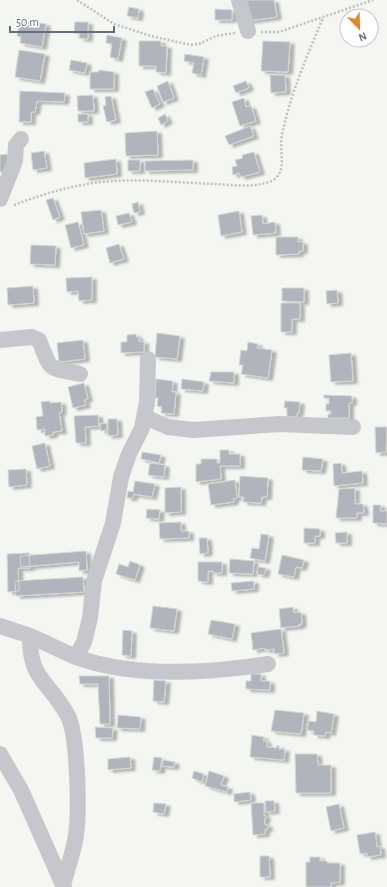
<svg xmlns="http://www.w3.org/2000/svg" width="387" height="887" font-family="'Alegreya Sans',sans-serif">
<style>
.building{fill:#b0b4bc;stroke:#d6d7d5;filter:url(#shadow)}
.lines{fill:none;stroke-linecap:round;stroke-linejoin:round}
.path{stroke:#bdbec1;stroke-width:2.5;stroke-dasharray:2 2;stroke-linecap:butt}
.street{stroke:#c6c7cc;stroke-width:16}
</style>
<defs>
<filter id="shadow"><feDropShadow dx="4.5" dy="2.5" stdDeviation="1" flood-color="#0004"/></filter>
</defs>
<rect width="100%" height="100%" fill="#f4f6f2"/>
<path class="building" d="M245 0H274L277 17 248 21Z
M129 7 139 9 138 18 127 16Z
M215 9 232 10V20H215Z
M20 20 46 24 42 47 20 43 21 37 17 36Z
M75 22H88V39L79 38 80 34 74 33Z
M107 35 122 38 118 59 110 57 112 44 106 43Z
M139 41H161V46H167L166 73 156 72V66H139Z
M263 41 290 42 288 72 261 71Z
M19 50 45 54 40 81 15 77Z
M185 54 204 57 201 75 192 73 194 63 184 61Z
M71 60 87 63 85 73 69 70Z
M99 70 114 72V89H90V72H99Z
M270 75H285L286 92 271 93Z
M168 81 174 98 163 102 157 86Z
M246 81 249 88 236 93 233 86Z
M153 89 160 104 152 108 145 92Z
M20 91 65 93 64 102 37 101 35 112H31V122H19Z
M93 95 94 111H78L77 96Z
M111 96 116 120 107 122 103 106 106 105 105 97Z
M244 98 246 107 251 106 256 121 240 126 232 102Z
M78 114H88V122H78Z
M165 114 168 121 161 125 158 118Z
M250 126 254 136 229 145 225 136Z
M157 131 158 155 126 156 125 133Z
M44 151 47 168 33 170 31 153Z
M254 152 260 172 241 177 239 173 233 175 232 167 237 166 235 160 243 158 242 155Z
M7 154 9 171 0 172V155Z
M116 159 117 174 85 178 84 163Z
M128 160H140V171H128Z
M193 160V170L145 171V161Z
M53 198 60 217 53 220 46 200Z
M138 202 140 212 134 213 132 204Z
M101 210 104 231 84 234 81 212Z
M239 211 242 232 221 236 218 215Z
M129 213 132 222 118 225 116 216Z
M262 215 263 224 275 222 276 233 253 235 251 216Z
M78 222 84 245 71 248 65 225Z
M276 237H298V242H303V251H299V254L276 255Z
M119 244 124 259 110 263 106 248Z
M31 245 56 246 55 265 30 264Z
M92 277V300L79 301 78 291 67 292 66 278Z
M33 286 34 303 8 305 7 288Z
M282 288H304V302L282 301Z
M337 290 338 303 327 304 326 291Z
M281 303H300V319H292V332H281Z
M157 333 180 336 177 359 155 357Z
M136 334V337H139V342L144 341V352L121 353V342H127V335Z
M83 340 85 359 59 362 57 343Z
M248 342 258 344 257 348 272 350 268 378 241 374 243 365H239L241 350 247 351Z
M351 353 353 381 331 382 329 355Z
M211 372H234V383L209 381Z
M156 379 173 381 172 392H176L174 414 161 413 162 407 157 406 158 398H155Z
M182 379 204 382 203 391 181 389Z
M84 383 88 399 84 400 86 405 73 408 68 387Z
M324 395 352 396V403H349V418H328V414H331V411H326V404H329V398H324Z
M50 401V403L61 402 62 412 59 413 62 431 53 432V435L45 436V429L37 430 36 417 43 416 41 402Z
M285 401 300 402 299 413H297V417L287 416V408H284Z
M98 415 99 426 85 427 86 443H76L74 416Z
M108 419H117L118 435 108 436Z
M107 423V430L101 431 100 424Z
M375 427H387L386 452 376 453Z
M45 443 50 466 37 469 32 446Z
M220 450H229V454H240V466H220L221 479 196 482V464H201V459H217V463H220Z
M142 452 161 455 159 463 141 459Z
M303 457 323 459 321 471 302 470Z
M150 463 165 465 164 477 148 475Z
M341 463 342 473 362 471 363 483 334 486 333 464Z
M26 469 27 485 9 487 8 470Z
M240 476 268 478 267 497H262L261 503 243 502 244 497H239Z
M235 480 237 498 233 499 234 502 211 505 208 484Z
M135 481 155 484 152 497 134 494 133 498H127L128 491 133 492Z
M181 487V512L165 513V488Z
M355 488V504H363L364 513H357V518H336L339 489Z
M373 505H381L380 511H387V524L373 523Z
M147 509 160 510 159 519 146 518Z
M181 522V531H189V538L160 539 159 523Z
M304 528 320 529V536H315V543H304Z
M347 532V543H336L335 533Z
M261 534 269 535 265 561 250 558 252 548 259 549Z
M199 538H207L208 553 200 554Z
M86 551 87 570 79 571V562L21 567 20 556Z
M29 553 30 568H18L19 591 8 592 7 554Z
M282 555 304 560 302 568 296 567 294 577 278 574Z
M230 559 254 561 253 574 229 573Z
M130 561 140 565 135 580 116 574 119 564 128 567Z
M198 562H222V573H213V571H208V582L198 581Z
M258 567 266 568 264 575 257 574Z
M83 577 84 592 16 596 15 581Z
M254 581V589L232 591 231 583Z
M153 606 177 609 174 631 150 628Z
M293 607 294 613 301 612 302 624H299L300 626 281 628 279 609Z
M211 620 235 624 232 639 208 634Z
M281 629 284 653 274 654V649L265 650V648L253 650 251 633Z
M123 630 132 631 131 656 122 655Z
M251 674H261V681H270V690L246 689V681H251Z
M79 676H109L110 724H100L98 684H80Z
M154 680 166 681 164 702 153 701Z
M275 710 304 713 301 734 271 731Z
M317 711 334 714 331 733 326 732 325 736 314 735V731L307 730 309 721 316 722Z
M118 715 141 717 140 729 117 728Z
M95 727 113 728 112 738H96Z
M252 735 264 737 263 741H267V747L277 748V745L279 746V749H285L284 760 250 757Z
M295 754H317L318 765H331V793H296Z
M130 757 131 768 108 770V759Z
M154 757 162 758 160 771 152 770Z
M163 760 175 762 174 767 162 766Z
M194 771 204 774 202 782 192 778Z
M209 771 224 776 221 785 228 787 227 792 205 786Z
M250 792 251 800 234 802V794Z
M265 801H274L275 811 266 812Z
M154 803 166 804 164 814 153 812Z
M251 803H264V816H266V819H264L265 825H268V829H265V834L253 835Z
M339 804 344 828 331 831 326 807Z
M375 832 377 847 380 846 381 855 367 857V853L360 854 357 835Z
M260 856H269L270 877H260Z
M310 857H320V861H327V863H340V882L331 883V887H306V862H310Z"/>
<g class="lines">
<path class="path" d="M77 0 114 24 151 36 191 45 199 44 216 36 235 33
M261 32H279L373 0
M14 205C46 193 79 183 113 181 147 179 182 183 216 184 230 185 248 187 261 184 268 183 276 180 279 174 285 164 279 147 282 135 290 95 307 56 323 18"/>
<path class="street" d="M239 0 248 31
M0 199 15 161 16 145 21 139
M0 340 32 337 39 340C52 372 46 367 80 374
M145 417 168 427 193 430 280 424 353 427
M0 626C10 630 22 632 32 637 47 643 61 651 76 657 133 678 209 673 268 664
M30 636C29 680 50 682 68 716 78 736 80 817 75 841 72 856 67 870 63 885
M76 657 84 642 90 618 94 581 113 523 121 477 129 454 142 428 147 402 148 359
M0 754 21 790 64 887"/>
</g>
<g transform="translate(359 28) rotate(157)"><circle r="19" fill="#ffffff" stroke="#c1c5cd"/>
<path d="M0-3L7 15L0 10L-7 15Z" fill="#dd8b2a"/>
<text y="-6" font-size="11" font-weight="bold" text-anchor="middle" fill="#656d82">N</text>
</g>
<path d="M10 26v6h104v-6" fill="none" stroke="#656d82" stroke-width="2"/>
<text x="16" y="26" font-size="12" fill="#656d82" stroke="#ffffff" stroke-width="3" paint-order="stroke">50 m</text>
</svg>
